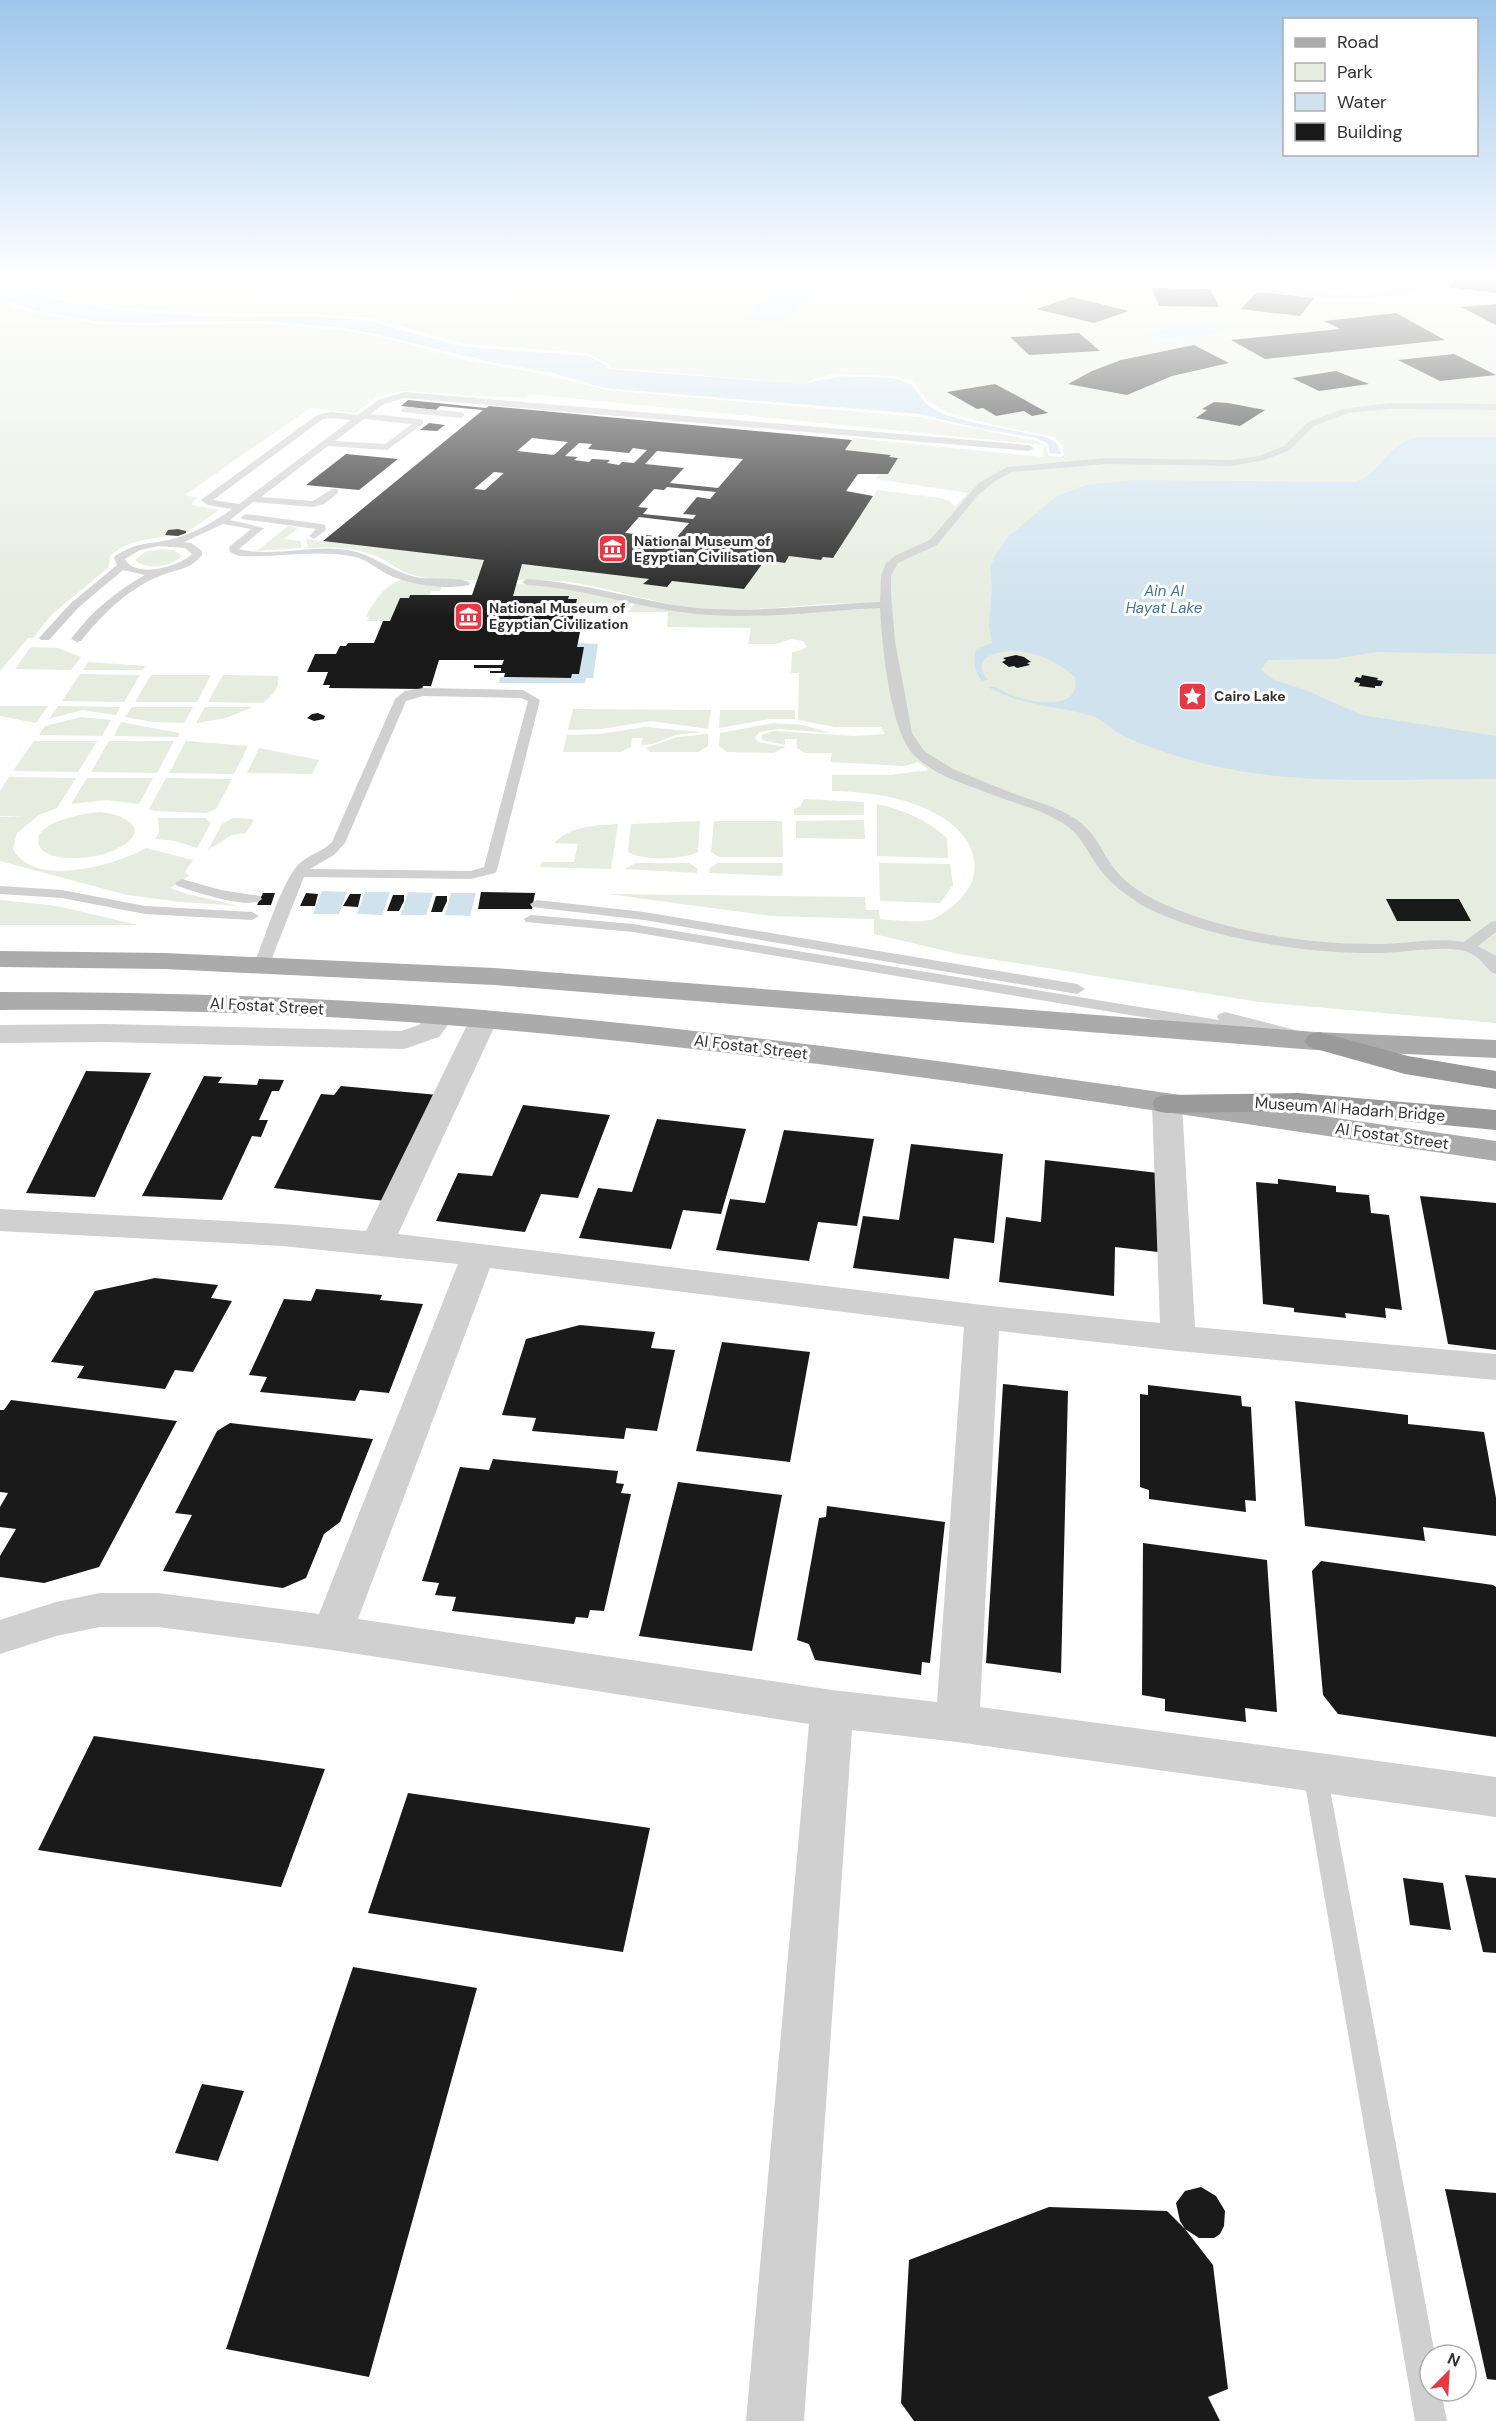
<svg xmlns="http://www.w3.org/2000/svg" width="1496" height="2421" font-family="'DM Sans',sans-serif">
<style>
.green{fill:#e6ecdf}
.water{fill:#cfe2ee}
.pier{fill:#fff}
.building{fill:#1a1a1a;fill-rule:evenodd}
.lines{fill:none;stroke-linecap:round;stroke-linejoin:round}
.service{fill:#d0d0d0;fill-rule:evenodd}
.minor{fill:#d0d0d0;fill-rule:evenodd}
.primary{fill:#ababab;fill-rule:evenodd}
.motorway{fill:#9a9a9a;fill-rule:evenodd}
.labels{text-anchor:middle;dominant-baseline:central;stroke-width:6;stroke-linejoin:round;paint-order:stroke}
.far-poi-label{font-size:14px;font-weight:bold;fill:#333;stroke:#fff;text-anchor:start}
.far-water-label{font-size:15px;font-style:italic;fill:#3f7597;stroke:#fff}
.street-label{font-size:16px;fill:#333;stroke:#fff}
</style>
<rect width="100%" height="100%" fill="#fff"/>
<path class="green" d="M0 278H1496V1023L1259 1002 959 954 874 934V919L772 916 608 894 865 897 866 910H879L880 919C893 920 918 923 930 920 939 918 947 910 954 905 988 877 977 839 943 818 910 797 870 792 832 791V775H890L929 770 918 762 905 766 830 762 832 753H805L797 748V739H785V745L762 740V735L774 731 855 736 885 734 881 727H835L798 720 799 673H791L792 652 799 651 807 647 803 641 791 639 776 644H748L751 628 667 627 668 612H628L635 603 694 613 748 616 864 609 866 603C809 602 754 614 697 608 659 604 623 592 586 585 563 580 540 580 518 580L522 564 649 579 644 584 667 587 672 581 744 589 765 560 785 563 789 556 821 559 823 557 833 558 877 490 940 498 950 501 955 507 968 493 876 479 880 473 888 474 898 458 889 457 890 454 845 450 853 438 1043 457 1044 445 530 394 525 398 402 391 375 397 356 413 310 408 185 495 198 498 192 502V505L219 510 186 533 183 529H173L165 532 168 536C146 539 127 541 110 556L109 567 51 615 33 638H28L0 671Z
M288 526 298 528 284 539 300 541 302 548 257 551Z
M306 539 484 560 477 580C456 580 433 581 413 575 398 571 389 561 376 556 354 547 331 547 308 548Z
M160 549 174 550 182 556C171 567 146 571 135 560L145 552Z
M403 579 442 585 440 591H431L429 595H410L409 598H400L390 621H367L369 617 366 616C375 601 384 585 403 579Z
M516 584 548 585 632 602 623 612H617L616 615H573L576 599H568L569 596H513Z
M31 647 58 648 81 657 71 670 15 669Z
M88 662 145 666 143 670H83Z
M80 674 140 675 124 702 62 701Z
M151 675H211L197 702H135Z
M223 675 278 676C280 689 272 695 263 703L208 702Z
M0 706H48L36 723 0 716Z
M58 706 120 707 116 715 82 710 49 719Z
M132 707H193L184 723 153 722 125 717Z
M205 707H253L226 718 196 723Z
M573 709 711 710 708 729 651 721 601 729 568 730Z
M720 710H795V719H770L719 728Z
M81 717 111 720 102 736 39 735 45 726Z
M121 722 179 733 178 737 114 736Z
M774 723 803 725 831 733 779 729 759 732 755 738 758 742 785 747 774 753 727 752 719 746 720 733Z
M645 727 701 732 675 735 653 744 641 745 643 738H632L631 747 621 752H563L567 735 600 734Z
M708 734V746L698 752H650L646 748 677 737Z
M34 741H97L78 772 13 771Z
M109 741H174L157 773 91 772Z
M186 741 248 746 234 774 169 773Z
M259 748 319 760 312 774 247 773Z
M9 777 76 778 57 808 39 815 17 833 13 849C34 889 116 865 146 848L193 860 185 872 189 876 170 888 187 894 239 906 181 902 127 895 0 861V817L27 816H0V791Z
M87 778H153L139 804 107 800 71 804Z
M166 778 232 779 216 809 206 813 155 811 149 809Z
M804 799 864 802V815H794V809L800 807Z
M877 804C904 810 926 819 947 838L948 858 877 856Z
M99 812C124 814 154 829 118 848 102 857 82 859 64 858 56 857 44 854 40 847 26 823 86 813 99 812Z
M158 818H205L211 823 197 848 175 841 155 839 159 832Z
M233 818 254 819 246 833 232 835 208 850 222 824Z
M864 820 865 839 796 838V821Z
M700 821 698 852C683 860 642 861 628 852L631 824Z
M714 821H782L783 857H719L711 852Z
M618 824 611 869 540 867 542 862H574L578 844 554 843C573 825 593 826 618 824Z
M636 863H689L698 869 697 873 624 869Z
M718 863H783L782 876 709 873 710 868Z
M879 863 950 864 953 885 940 903 880 901Z
M0 900 57 906 138 925H0Z"/>
<path class="water" d="M788 278H819L818 280 825 281 817 289 810 288 806 292 813 293 805 301 797 300 794 304 801 305 792 314 784 313 780 317 787 318 784 322 745 319 748 315 755 316 759 311 754 310 763 302H769L772 298H767L776 289 782 290 785 286H780Z
M0 281 61 300 119 310 212 317 315 316 354 318 387 324 460 346 589 356 607 366 608 369 802 384 843 376 892 378 911 384 926 404 946 415 971 422 1046 437 1057 443 1061 454 1049 453 1048 444 1036 438 901 412 612 389C591 385 572 378 551 373 519 365 486 361 453 353 416 345 380 333 342 328 302 324 260 321 220 321 144 322 71 330 0 298Z
M1190 325H1215L1227 329C1213 336 1161 343 1147 335L1162 329Z
M1418 437H1496V654L1376 652 1335 659 1268 660 1261 670 1274 680 1305 690 1362 715 1496 736V779C1401 778 1303 787 1210 765 1187 760 1133 743 1115 731 1107 726 1102 719 1092 716 1056 705 1023 707 988 687 997 685 1005 693 1014 696 1035 703 1081 712 1075 677 1061 664 1043 655 1025 652 1007 649 965 654 988 680L982 681C974 670 973 662 976 649L992 643 989 625 992 590 990 567 995 556 1008 537 1057 496 1086 485 1133 480 1356 482C1383 471 1387 443 1418 437Z
M577 643 598 644 593 678H586L585 683H499L500 677 571 678 572 674H579L584 647H577Z
M322 891 347 892 339 914H313Z
M365 892H390L382 915 357 914Z
M408 892 433 893 426 915H401Z
M451 893H476L470 916 445 915Z"/>
<path class="pier" d="M0 279 69 300 134 310 367 317 464 344 585 353 608 363 612 368 803 384 816 378 835 374 895 376 913 381 928 401 947 412 989 424 1054 437 1062 445 1064 455 1061 457 1048 456 1046 446 1036 441 919 417 606 390 542 374 470 361 387 338 350 331 265 323 144 325 95 323 36 313 14 306 0 298 39 312 105 323 257 321 343 328 387 337 495 363 551 373 582 381 583 383 612 389 919 414 980 429 1036 438 1048 444 1050 453 1061 454 1057 443 1046 437 971 422 946 415 926 404 911 384 892 378 843 376 802 384 608 369 607 366 589 356 460 346 366 320 315 316 212 317 119 310 61 300 11 285 0 281Z"/>
<path class="building" d="M1456 278H1496V293L1449 287Z
M1152 288 1210 289 1219 307 1159 306Z
M1257 292 1314 298 1300 316 1241 309Z
M1072 297 1129 311 1094 323 1036 309Z
M1496 304V325L1461 307Z
M1396 313 1445 340 1265 359 1231 340 1340 329 1324 321Z
M1079 333 1100 351 1029 355 1010 337Z
M1194 345 1229 363 1172 376 1127 395 1068 384 1092 371 1121 360Z
M1454 354 1496 375 1440 381 1398 360Z
M1336 371 1369 384 1319 391 1292 378Z
M995 384 1023 399 1048 413 1032 416 1024 411 996 416 983 408 977 409 947 392Z
M408 400 486 408 489 406 852 440 845 450 891 455 889 457 898 458 888 474H858L846 491 873 496 833 558 823 557 821 560 789 556 785 563 765 560 744 589 672 581 667 587 643 584 649 579 522 564 513 596H569L568 599H577L572 622H582L577 647H584L579 674H572L571 678 504 677 505 673H490V671H501V668H474V665H502L504 660H439L431 686H423L422 689 329 688 330 685H323L328 672H307L315 654H336L340 646H346L348 643H374L383 621H390L400 598H409L410 595H472L484 560 323 541 483 410 440 406 436 410 401 406ZM532 438 568 442 554 455 517 451ZM579 443 592 444 588 449 629 453 633 448 647 450 634 463 622 462 619 465 607 463 610 460 592 459 589 462 574 460 578 457 565 456ZM657 451 743 459 718 488 670 483 684 468 645 464ZM494 472 504 473 485 490 474 489ZM667 487 716 492 710 499 697 497 683 514 696 515 693 519 643 514 648 508 638 507 654 489 664 490ZM639 517 689 523 676 538 625 533Z
M1214 402 1228 403 1265 410 1240 426 1196 418 1207 410 1202 409Z
M429 423 445 425 437 431 420 430Z
M346 454 398 459 359 490 306 485Z
M178 529 186 531V533L178 536 165 535 168 530Z
M1016 655 1024 657 1031 662 1027 663 1030 665 1017 668 1014 666 1009 667 1002 662 1006 660 1003 658Z
M1362 675 1378 678 1377 680 1383 681 1381 686H1375V688L1359 686 1360 683 1354 682 1356 677 1361 678Z
M318 713 325 716 324 719 314 721 307 718 312 714Z
M481 892 535 893 532 909H478Z
M263 893H275L271 905H257Z
M306 893 318 894 315 906H300Z
M350 894H361L358 907 343 906Z
M393 895H404V901L399 911H387Z
M436 896H447V901L442 912H431Z
M1386 899H1459L1471 921H1397Z
M86 1071 151 1073 95 1197 26 1193Z
M204 1076 222 1077 218 1083 257 1085 259 1079 284 1080 279 1091H272L259 1120H268L261 1137 252 1136 222 1200 142 1196Z
M341 1086 438 1095 385 1201 274 1188 321 1094 334 1095Z
M523 1105 610 1115 578 1198 541 1194 525 1232 436 1221 458 1173 492 1176Z
M657 1119 746 1129 721 1214 683 1210 671 1249 579 1238 598 1188 632 1192Z
M784 1130 874 1139 857 1226 818 1222 809 1261 716 1250 730 1199 765 1203Z
M911 1144 1003 1154 994 1243 954 1238 949 1279 853 1268 863 1216 899 1220Z
M1045 1160 1167 1174V1253L1115 1247 1114 1296 999 1282 1006 1217 1041 1222Z
M1278 1179 1336 1186V1192L1369 1195 1371 1213 1389 1215 1402 1310 1385 1308 1386 1318 1345 1313 1346 1318 1294 1312V1308L1263 1304 1256 1182 1278 1184Z
M1420 1196 1496 1203V1350L1448 1344Z
M155 1278 218 1285 211 1298 232 1301 193 1372 175 1370 165 1389 77 1378 84 1366 51 1362 95 1291Z
M316 1289 382 1295 380 1300 423 1304 389 1393 360 1390 355 1401 260 1392 267 1377 249 1375 284 1299 311 1301Z
M580 1325 655 1332 651 1348 675 1350 657 1431 626 1428 624 1439 532 1431 536 1418 502 1415 526 1339Z
M722 1342 810 1352 790 1462 696 1451Z
M1003 1384 1068 1391 1061 1673 986 1663Z
M1148 1385 1241 1396 1242 1406 1251 1407 1256 1501 1245 1500 1246 1512 1149 1499V1490L1140 1487V1394L1148 1395Z
M11 1400 177 1421 99 1567 44 1583 0 1577V1556L16 1529 0 1527V1507L8 1493 0 1492V1410H4Z
M1295 1401 1408 1415V1424L1484 1432 1496 1498V1536L1423 1527 1425 1541 1305 1526Z
M230 1423 373 1439 340 1522 324 1534 306 1578 283 1588 163 1571 192 1515 175 1513 217 1431Z
M493 1459 618 1471 616 1483 624 1484 621 1493 631 1494 604 1611 590 1610 588 1618 576 1617 574 1624 452 1611 456 1597 435 1595 439 1583 422 1581 460 1467 489 1470Z
M678 1482 782 1495 752 1651 639 1636Z
M827 1506 945 1522 930 1663 922 1662 921 1675 815 1660 809 1644 797 1640 819 1518 826 1517Z
M1143 1543 1267 1560 1277 1712 1245 1708 1246 1722 1165 1711V1699L1142 1695Z
M1321 1561 1493 1585 1496 1587V1737L1338 1714 1323 1695 1312 1571Z
M94 1736 325 1769 281 1887 38 1850Z
M408 1793 650 1828 623 1952 368 1913Z
M1465 1875 1496 1878V1953L1483 1952Z
M1403 1878 1443 1883 1451 1930 1410 1925Z
M353 1967 477 1988 369 2377 226 2349Z
M202 2084 244 2091 218 2161 175 2153Z
M1201 2187 1216 2196 1225 2211 1224 2226 1220 2234 1214 2238H1199L1185 2229 1213 2265 1228 2389 1208 2397 1220 2421H914L901 2403 909 2260 1049 2207 1167 2211 1185 2229 1180 2221 1176 2203 1185 2191Z
M1445 2189 1496 2193V2380L1487 2379Z"/>
<g class="lines">
<path class="service" d="M1139 278 1257 282 1365 278 1257 286Z
M1423 278H1431V286C1402 298 1314 306 1287 290L1291 288C1331 296 1386 300 1424 283Z
M405 392 1029 445 1034 448 1029 451 405 398 384 404 370 414 420 419 423 420V424L387 450 328 446 261 497 313 501 332 489H338V493L324 504 313 507 253 502 230 520 264 528 239 549C265 557 311 546 340 549 374 552 390 573 421 578 433 579 463 577 470 583L469 585C444 590 410 585 387 574 376 568 367 560 355 557 317 549 277 558 239 556L230 552 229 547 251 529 223 524 184 542 191 543 202 551V555C192 568 180 569 165 574 132 585 102 614 81 641L77 642 71 639C91 612 116 591 145 575L123 570 79 607 49 640H41L39 638 71 603 117 565 114 558 115 556C138 542 144 545 168 540 190 536 214 522 232 509L208 505 201 500 317 415 331 412 358 415 378 400ZM331 418 351 420 239 504 213 500 323 419ZM364 419 412 424 385 444 335 441ZM159 546 185 548 192 554C179 567 135 579 125 559L140 550Z
M1390 403 1496 404V410L1390 409 1348 413 1314 426 1290 450 1264 460 1232 466 1106 464 1012 472 995 481 978 495 937 545 898 563 891 576V594L895 641 912 733 924 751 953 769C972 777 992 785 1012 793 1036 802 1062 807 1082 824 1096 835 1101 850 1111 864 1124 885 1151 899 1173 908 1234 933 1313 945 1378 944 1407 944 1435 937 1464 942L1491 922 1496 921V932L1478 946 1496 956V974C1484 971 1484 954 1460 950 1433 946 1406 953 1378 953 1309 954 1200 938 1140 904 1127 895 1112 885 1102 872 1087 853 1082 833 1059 821 1040 809 1017 804 996 796 969 785 936 777 915 756 890 733 882 644 880 608 817 611 752 621 689 613 634 607 582 588 527 585L522 582 527 579C582 582 634 600 689 607 752 614 817 604 880 602L881 576 886 563 896 555 930 540 979 483 1007 467 1106 458 1232 460 1259 456 1284 446 1308 422 1343 409Z
M405 407 461 412 465 415 461 418 402 412 401 410Z
M246 514 321 524 325 525 326 530 314 539 309 536 316 529 242 519 241 517Z
M423 688 523 690 540 700 497 870 495 873 471 879 304 877 270 963 267 966H257L254 963 259 951C268 928 282 884 297 866 306 855 322 853 332 842L395 699 405 691ZM423 696 521 698 528 701 484 867 471 871 310 869 334 855 345 843 406 701Z
M182 879 221 890 260 896 262 899C251 911 193 891 177 886L175 883Z
M0 886 62 890 145 906 252 912 259 916 252 920 145 914 62 898 0 894Z
M537 900 644 912 1077 984 1085 989 1077 994 644 920 532 907 530 904Z
M531 915 633 924 1219 1020 1217 1017 1219 1014 1225 1012 1303 1032 1305 1035 1297 1040 1245 1027 1244 1031 1238 1033 633 932 526 922 524 919Z
M1315 1762 1324 1765 1327 1773 1435 2355H1430V2391H1441L1447 2421H1415L1303 1773 1306 1765Z"/>
<path class="minor" d="M441 1007 451 1010 455 1016 439 1037 404 1049 105 1042 0 1043V1025L105 1024 401 1031 419 1025 431 1010Z
M484 1010 494 1013 498 1019 398 1234 982 1305 1160 1323 1152 1104 1156 1097 1167 1095 1178 1097 1182 1104 1195 1327 1496 1354V1380L1178 1351 999 1331 980 1707 1496 1777V1817L957 1742 852 1730 804 2421H746L809 1724 332 1650 158 1627H100L56 1636 0 1654V1620L56 1602 100 1593H158L319 1614 458 1264 282 1246 0 1231V1209L282 1224 366 1231 470 1019 474 1013ZM490 1268 964 1327 937 1702 832 1690 358 1619Z"/>
<path class="primary" d="M0 951 165 953 494 968 1315 1032 1496 1040V1058L1315 1050 494 985 165 969 0 967Z
M0 992C149 992 298 996 446 1007 798 1035 1147 1091 1496 1141V1161C1147 1110 798 1053 446 1025 298 1013 149 1009 0 1010Z"/>
<path class="motorway" d="M1319 1032 1408 1056 1496 1071V1089L1405 1074 1309 1047 1304 1041 1309 1035Z
M1298 1093 1496 1110V1130L1298 1111 1167 1113 1156 1111 1152 1104 1156 1097 1167 1095Z"/>
</g>
<linearGradient id="sky" x2="0" y2="1"><stop stop-color="#9ec6ea"/><stop offset="0.45" stop-color="#fff"/><stop offset="1" stop-color="#fff" stop-opacity="0"/></linearGradient>
<rect width="1496" height="617" fill="url(#sky)"/>
<defs>
<symbol id="museum-square" viewBox="-11 -11 22 22"><rect x="-9" y="-9" width="18" height="18" rx="4" fill="#e63946" stroke="#fff"/><path d="M0-6L6-3V-2H-6V-3ZM-5-1h2V3h-2ZM-1-1h2V3h-2ZM3-1h2V3H3ZM-6 4H6V6H-6Z" fill="#fff"/></symbol>
<symbol id="sight-square" viewBox="-11 -11 22 22"><rect x="-9" y="-9" width="18" height="18" rx="4" fill="#e63946" stroke="#fff"/><path d="M0-6L1.8-2.2L6-1.7L2.9 1.2L3.7 5.4L0 3.3L-3.7 5.4L-2.9 1.2L-6-1.7L-1.8-2.2Z" fill="#fff"/></symbol>
</defs>
<g fill-rule="evenodd">
<use href="#museum-square" x="596" y="532" width="33" height="33"/>
<use href="#museum-square" x="452" y="600" width="33" height="33"/>
<use href="#sight-square" x="1176" y="680" width="33" height="33"/>
</g>
<g class="labels">
<g class="far-poi-label">
<text x="634" y="541">National Museum of<tspan x="634" dy="16">Egyptian Civilisation</tspan></text>
<text x="489" y="608">National Museum of<tspan x="489" dy="16">Egyptian Civilization</tspan></text>
<text x="1214" y="696">Cairo Lake</text>
</g>
<g class="far-water-label">
<text x="1164" y="591">Ain Al<tspan x="1164" dy="17">Hayat Lake</tspan></text>
</g>
<g class="street-label">
<text transform="translate(267 1006) rotate(3)">Al Fostat Street</text>
<text transform="translate(751 1047) rotate(7)">Al Fostat Street</text>
<text transform="translate(1350 1109) rotate(4)">Museum Al Hadarh Bridge</text>
<text transform="translate(1392 1136) rotate(8)">Al Fostat Street</text>
</g>
</g>
<rect x="1283" y="18" width="195" height="138" fill="#ffffff" stroke="#adadad" stroke-width="1.5"/>
<rect x="1295" y="38" width="30" height="9" fill="#ababab" stroke="#adadad" stroke-width="1.5"/>
<text x="1337" y="48" font-size="18" fill="#333333">Road</text>
<rect x="1295" y="63" width="30" height="18" fill="#e6ecdf" stroke="#adadad" stroke-width="1.5"/>
<text x="1337" y="78" font-size="18" fill="#333333">Park</text>
<rect x="1295" y="93" width="30" height="18" fill="#cfe2ee" stroke="#adadad" stroke-width="1.5"/>
<text x="1337" y="108" font-size="18" fill="#333333">Water</text>
<rect x="1295" y="123" width="30" height="18" fill="#1a1a1a" stroke="#adadad" stroke-width="1.5"/>
<text x="1337" y="138" font-size="18" fill="#333333">Building</text>
<g transform="translate(1448 2373) rotate(24)"><circle r="28" fill="#ffffff" stroke="#adadad" stroke-width="1.5"/>
<path d="M0-4.5L10 22L0 15L-10 22Z" fill="#e63946"/>
<text y="-9" font-size="16" font-weight="bold" text-anchor="middle" fill="#333333">N</text>
</g>
</svg>
